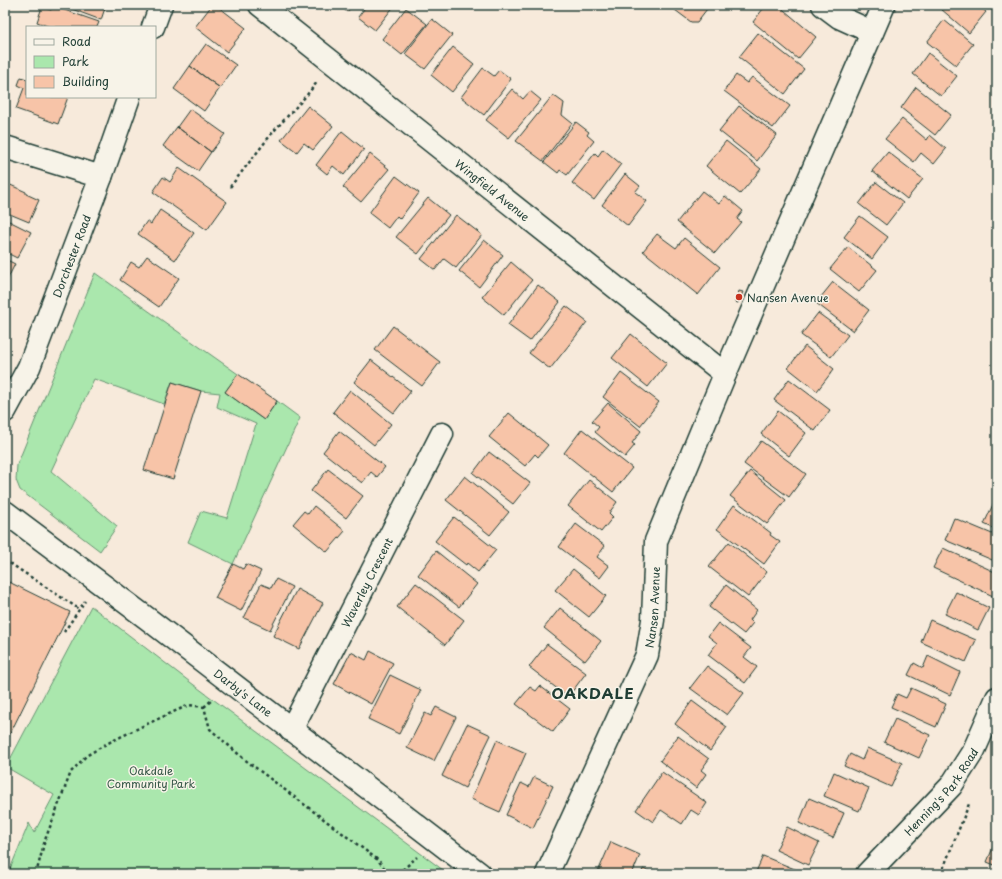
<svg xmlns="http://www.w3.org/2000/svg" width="1002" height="879" font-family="'Playpen Sans',sans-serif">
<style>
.green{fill:#aae7ad;stroke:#649270}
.building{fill:#f7c4a8;stroke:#1f3d34}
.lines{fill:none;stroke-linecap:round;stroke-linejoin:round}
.street-casing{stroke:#1f3d34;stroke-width:25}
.secondary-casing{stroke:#1f3d34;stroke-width:25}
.path{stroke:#1f3d34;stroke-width:2.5;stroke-dasharray:3 3;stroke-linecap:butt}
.street{stroke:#f7f3e8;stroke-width:22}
.secondary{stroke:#f7f3e8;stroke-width:22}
.poi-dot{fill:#c8321e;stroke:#f7f3e8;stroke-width:1.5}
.labels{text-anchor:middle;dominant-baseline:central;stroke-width:3;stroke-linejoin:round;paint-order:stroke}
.street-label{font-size:11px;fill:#1f3d34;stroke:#f7f3e8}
.poi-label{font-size:11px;fill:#1f3d34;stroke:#f7f3e8;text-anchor:start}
.park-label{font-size:11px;fill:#345646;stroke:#f7f3e8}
.district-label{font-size:15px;font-weight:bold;letter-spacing:1px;fill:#1f3d34;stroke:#f7f3e8}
</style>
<rect width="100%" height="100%" fill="#f7eadb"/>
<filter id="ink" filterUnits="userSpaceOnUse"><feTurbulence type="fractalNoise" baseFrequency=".025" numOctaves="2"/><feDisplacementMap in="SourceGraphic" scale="8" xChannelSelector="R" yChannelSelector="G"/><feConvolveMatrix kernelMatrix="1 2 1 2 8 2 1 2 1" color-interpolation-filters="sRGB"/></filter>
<g filter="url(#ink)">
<path class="green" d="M95 273 238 374 225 392 264 420 277 401 300 418 233 564 188 542 201 511 227 518 256 424 217 407 220 393 201 391 172 382 164 404 94 379 51 471 117 526 100 551 20 490 16 480 17 465Z
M91 606 190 682 443 870 441 874H8L29 823 34 833 54 795 6 767Z"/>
<path class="building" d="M61 5H106L101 20Z
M212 5H216L246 28 227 52 195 27Z
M339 5H353L347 12Z
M367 5H395L375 30 358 17Z
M675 5H710L697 22H691L675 10Z
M766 5H778L816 37 798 59 753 22Z
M945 5H978L986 12 969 33 941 9Z
M53 6 99 22 97 27H50L37 22 42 7 51 10Z
M406 8 427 24 402 55 382 39Z
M432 19 452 35 425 69 405 54Z
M944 20 973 44 956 65 927 42Z
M758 33 804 69 785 94 739 57Z
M206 44 236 65 220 88 190 66Z
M453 47 474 64 452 92 431 75Z
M928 53 957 76 941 96 913 74Z
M190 66 220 88 204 111 174 89Z
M483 68 494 76 499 70 511 79 484 115 461 97Z
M736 75 747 83 752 77 790 106 773 128 724 91Z
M21 77 27 79V97H68L58 124 16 109 24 88 18 85Z
M916 87 951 115 935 135 901 108Z
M512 89 523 99 530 91 541 100 509 138 486 120Z
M553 95 564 103 562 115 572 123 543 161 516 141Z
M308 106 333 126 313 150 304 143 297 152 281 140Z
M739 106 777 135 757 161 719 131Z
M190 109 225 134 211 152 177 127Z
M902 119 927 140 930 135 946 149 934 164 921 153 914 162 885 139Z
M576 122 589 132 587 135 594 141 567 175 560 170 558 173 544 162Z
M177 127 211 152 198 171 163 146Z
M342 131 364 149 344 175 333 166 327 174 316 165Z
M726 141 761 169 740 194 706 166Z
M603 149 621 164 594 200 572 183 595 153 598 156Z
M888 152 923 179 907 199 872 171Z
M370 154 389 169 361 202 343 187Z
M179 168 227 202 207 230 153 192 163 177 170 182Z
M625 174 640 186 635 192 647 201 628 226 602 205Z
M396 176 419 193 400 219 397 216 388 228 369 213Z
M876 182 903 203 886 225 859 204Z
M6 183 26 192V194L39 200 29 222 5 212V185Z
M702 191 719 204 725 196 743 211 737 219 741 222 715 253 677 222Z
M428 198 449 215 418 254 396 237Z
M160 210 194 233 175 260 138 234 147 221 151 224Z
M456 215 482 235 456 268 444 259 435 270 421 259Z
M860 216 888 237 872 259 844 237Z
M5 219 31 232 17 258 5 252Z
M657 234 676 248 684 238 720 267 698 295 643 251Z
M484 240 503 255 479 287 459 271Z
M848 247 877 270 859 292 830 269Z
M147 256 179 278 159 307 120 280 131 262 139 267Z
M5 259 15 264 5 284Z
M511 262 532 280 504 315 482 297Z
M833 282 869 310 853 331 816 303Z
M538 285 560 302 530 341 508 325Z
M739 291 743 292 738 303 735 302Z
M566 306 587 322 550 369 529 353Z
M818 313 848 335 831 357 801 335Z
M393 326 440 362 422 386 375 350Z
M631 334 667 363 648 387 612 358Z
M805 346 834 369 817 391 788 368Z
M371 360 411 391 394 413 354 382Z
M621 373 659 402 640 426 603 397Z
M238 374 277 401 264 420 225 392Z
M789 379 830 410 815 431 774 400Z
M172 382 201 391 173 479 144 470Z
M350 390 391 424 374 445 333 412Z
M608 403 641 431 632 443 635 445 625 457 595 432 599 427 592 421Z
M778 411 806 433 789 456 761 434Z
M509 413 548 445 538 457 535 454 525 466 489 437Z
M582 429 632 468 613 492 564 453Z
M339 431 385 467 377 477 371 472 362 483 323 452Z
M761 441 806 474 789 497 744 464Z
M489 452 530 483 513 504 473 473Z
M328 469 363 496 346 518 311 491Z
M750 471 786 500 767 524 730 496Z
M465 476 509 512 490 535 446 500Z
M589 480 617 502 609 513 613 517 601 532 568 506Z
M996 498 997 499V530L984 524Z
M734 505 771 533 770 535 780 542 764 564 717 529Z
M314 506 345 531 327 552 293 524 304 511 308 514Z
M454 517 496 550 478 572 467 563 466 565 435 541Z
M954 518 997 536V562L945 540Z
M576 524 605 546 597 557 609 566 600 578 559 547Z
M729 542 767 572 748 597 709 567Z
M943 548 997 573V588L993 596 933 568Z
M436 551 477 584 459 607 418 575Z
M233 564 243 569 246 564 261 571 241 611 215 598Z
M573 569 606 596 589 617 555 590Z
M276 579 292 587 270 630 244 618 261 584 271 588Z
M9 582 70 612 5 744V589Z
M416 583 464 620 445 645 397 607Z
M726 585 757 610 750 620 753 623 744 634 709 607Z
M297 589 323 603 299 649 273 636Z
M956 592 989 608 978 630 945 614Z
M560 608 601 641 585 661 544 628Z
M930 620 976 640 966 662 921 642Z
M718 623 751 648 744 657 757 667 745 683 708 655 717 643 708 636Z
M547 644 586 673 568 697 529 667Z
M370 651 393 663 371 704 334 684 351 652 366 660Z
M928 656 960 672 950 695 908 675 914 663 923 668Z
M707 666 744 693 727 715 690 688Z
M390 675 421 690 399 734 368 719Z
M540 686 570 709 553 732 516 704 530 687 536 691Z
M911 688 946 704 936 727 891 707 897 694 906 698Z
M692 701 727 727 710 751 675 724Z
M436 707 456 717 434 761 407 748 425 713 431 716Z
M895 719 930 735 919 758 884 742Z
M467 724 491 735 465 788 442 776Z
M678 736 709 759 701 770 706 774 696 788 660 761Z
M497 740 526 753 500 812 471 799Z
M867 748 902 763 891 787 844 766 850 754 862 760Z
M662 772 707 803 699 815 691 810 682 824 661 810 653 822 636 810Z
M834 772 869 788 859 811 824 796Z
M534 777 553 786 533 828 506 815 521 783 529 787Z
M809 798 844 813 833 838 799 823Z
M787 827 819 843 808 865 776 850Z
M997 838V866L987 862Z
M611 842 640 855 632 874H597Z
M763 856 797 870 795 874H755Z
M643 869 656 874H641Z"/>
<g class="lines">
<defs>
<g id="street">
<path id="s1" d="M260 5 725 374"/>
<path d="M823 5 839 17 872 32"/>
<path d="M5 147 101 177"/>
<path id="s2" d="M5 512 148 619 480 874"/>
<path id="s3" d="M291 730 442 434"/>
<path id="s4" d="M547 874 647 655 653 620 656 541 725 374 884 5"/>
<path id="s5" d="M867 874 951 786 974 750 997 698"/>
</g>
<g id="secondary">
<path d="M153 27 161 5"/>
<path id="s6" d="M5 411 29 367 101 177 129 97"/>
</g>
</defs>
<use href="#street" class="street-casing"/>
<use href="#secondary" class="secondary-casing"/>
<path class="path" d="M230 187 273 132 306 96 318 81
M5 560 79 609
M64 632 85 601
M204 707 213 699
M36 874 45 840 71 772 86 756 106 744 149 723 189 705 204 707 210 729 244 759 378 860 389 874
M398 874 417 857
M941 874 969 804"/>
<use href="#street" class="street"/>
<use href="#secondary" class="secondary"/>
</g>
</g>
<circle class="poi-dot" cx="739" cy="297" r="4"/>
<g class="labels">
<g class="street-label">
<text stroke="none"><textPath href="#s1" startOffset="297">Wingfield Avenue</textPath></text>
<text stroke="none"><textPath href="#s6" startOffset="169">Dorchester Road</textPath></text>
<text stroke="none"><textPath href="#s3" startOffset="166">Waverley Crescent</textPath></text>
<text stroke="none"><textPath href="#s4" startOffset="289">Nansen Avenue</textPath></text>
<text stroke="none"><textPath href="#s2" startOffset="299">Darby's Lane</textPath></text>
<text stroke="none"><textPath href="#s5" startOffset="111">Henning's Park Road</textPath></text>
</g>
<g class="poi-label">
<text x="747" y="297">Nansen Avenue</text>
</g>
<g class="park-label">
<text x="151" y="770">Oakdale<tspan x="151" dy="13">Community Park</tspan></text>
</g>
<g class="district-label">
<text x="593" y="692">OAKDALE</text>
</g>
</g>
<rect width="1002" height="879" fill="none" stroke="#f7f3e8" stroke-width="20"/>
<rect x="10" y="10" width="982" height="859" fill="none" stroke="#1f3d34" stroke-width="1.5" filter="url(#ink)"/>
<rect x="26" y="26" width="130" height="72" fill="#f7f3e8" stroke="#a1aaa0"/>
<rect x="34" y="39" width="20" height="6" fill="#f7f3e8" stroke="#a1aaa0"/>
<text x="62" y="46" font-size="12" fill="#1f3d34">Road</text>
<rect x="34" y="56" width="20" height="12" fill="#aae7ad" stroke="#a1aaa0"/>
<text x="62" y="66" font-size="12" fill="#1f3d34">Park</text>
<rect x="34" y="76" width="20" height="12" fill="#f7c4a8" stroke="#a1aaa0"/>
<text x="62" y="86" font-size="12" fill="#1f3d34">Building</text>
</svg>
